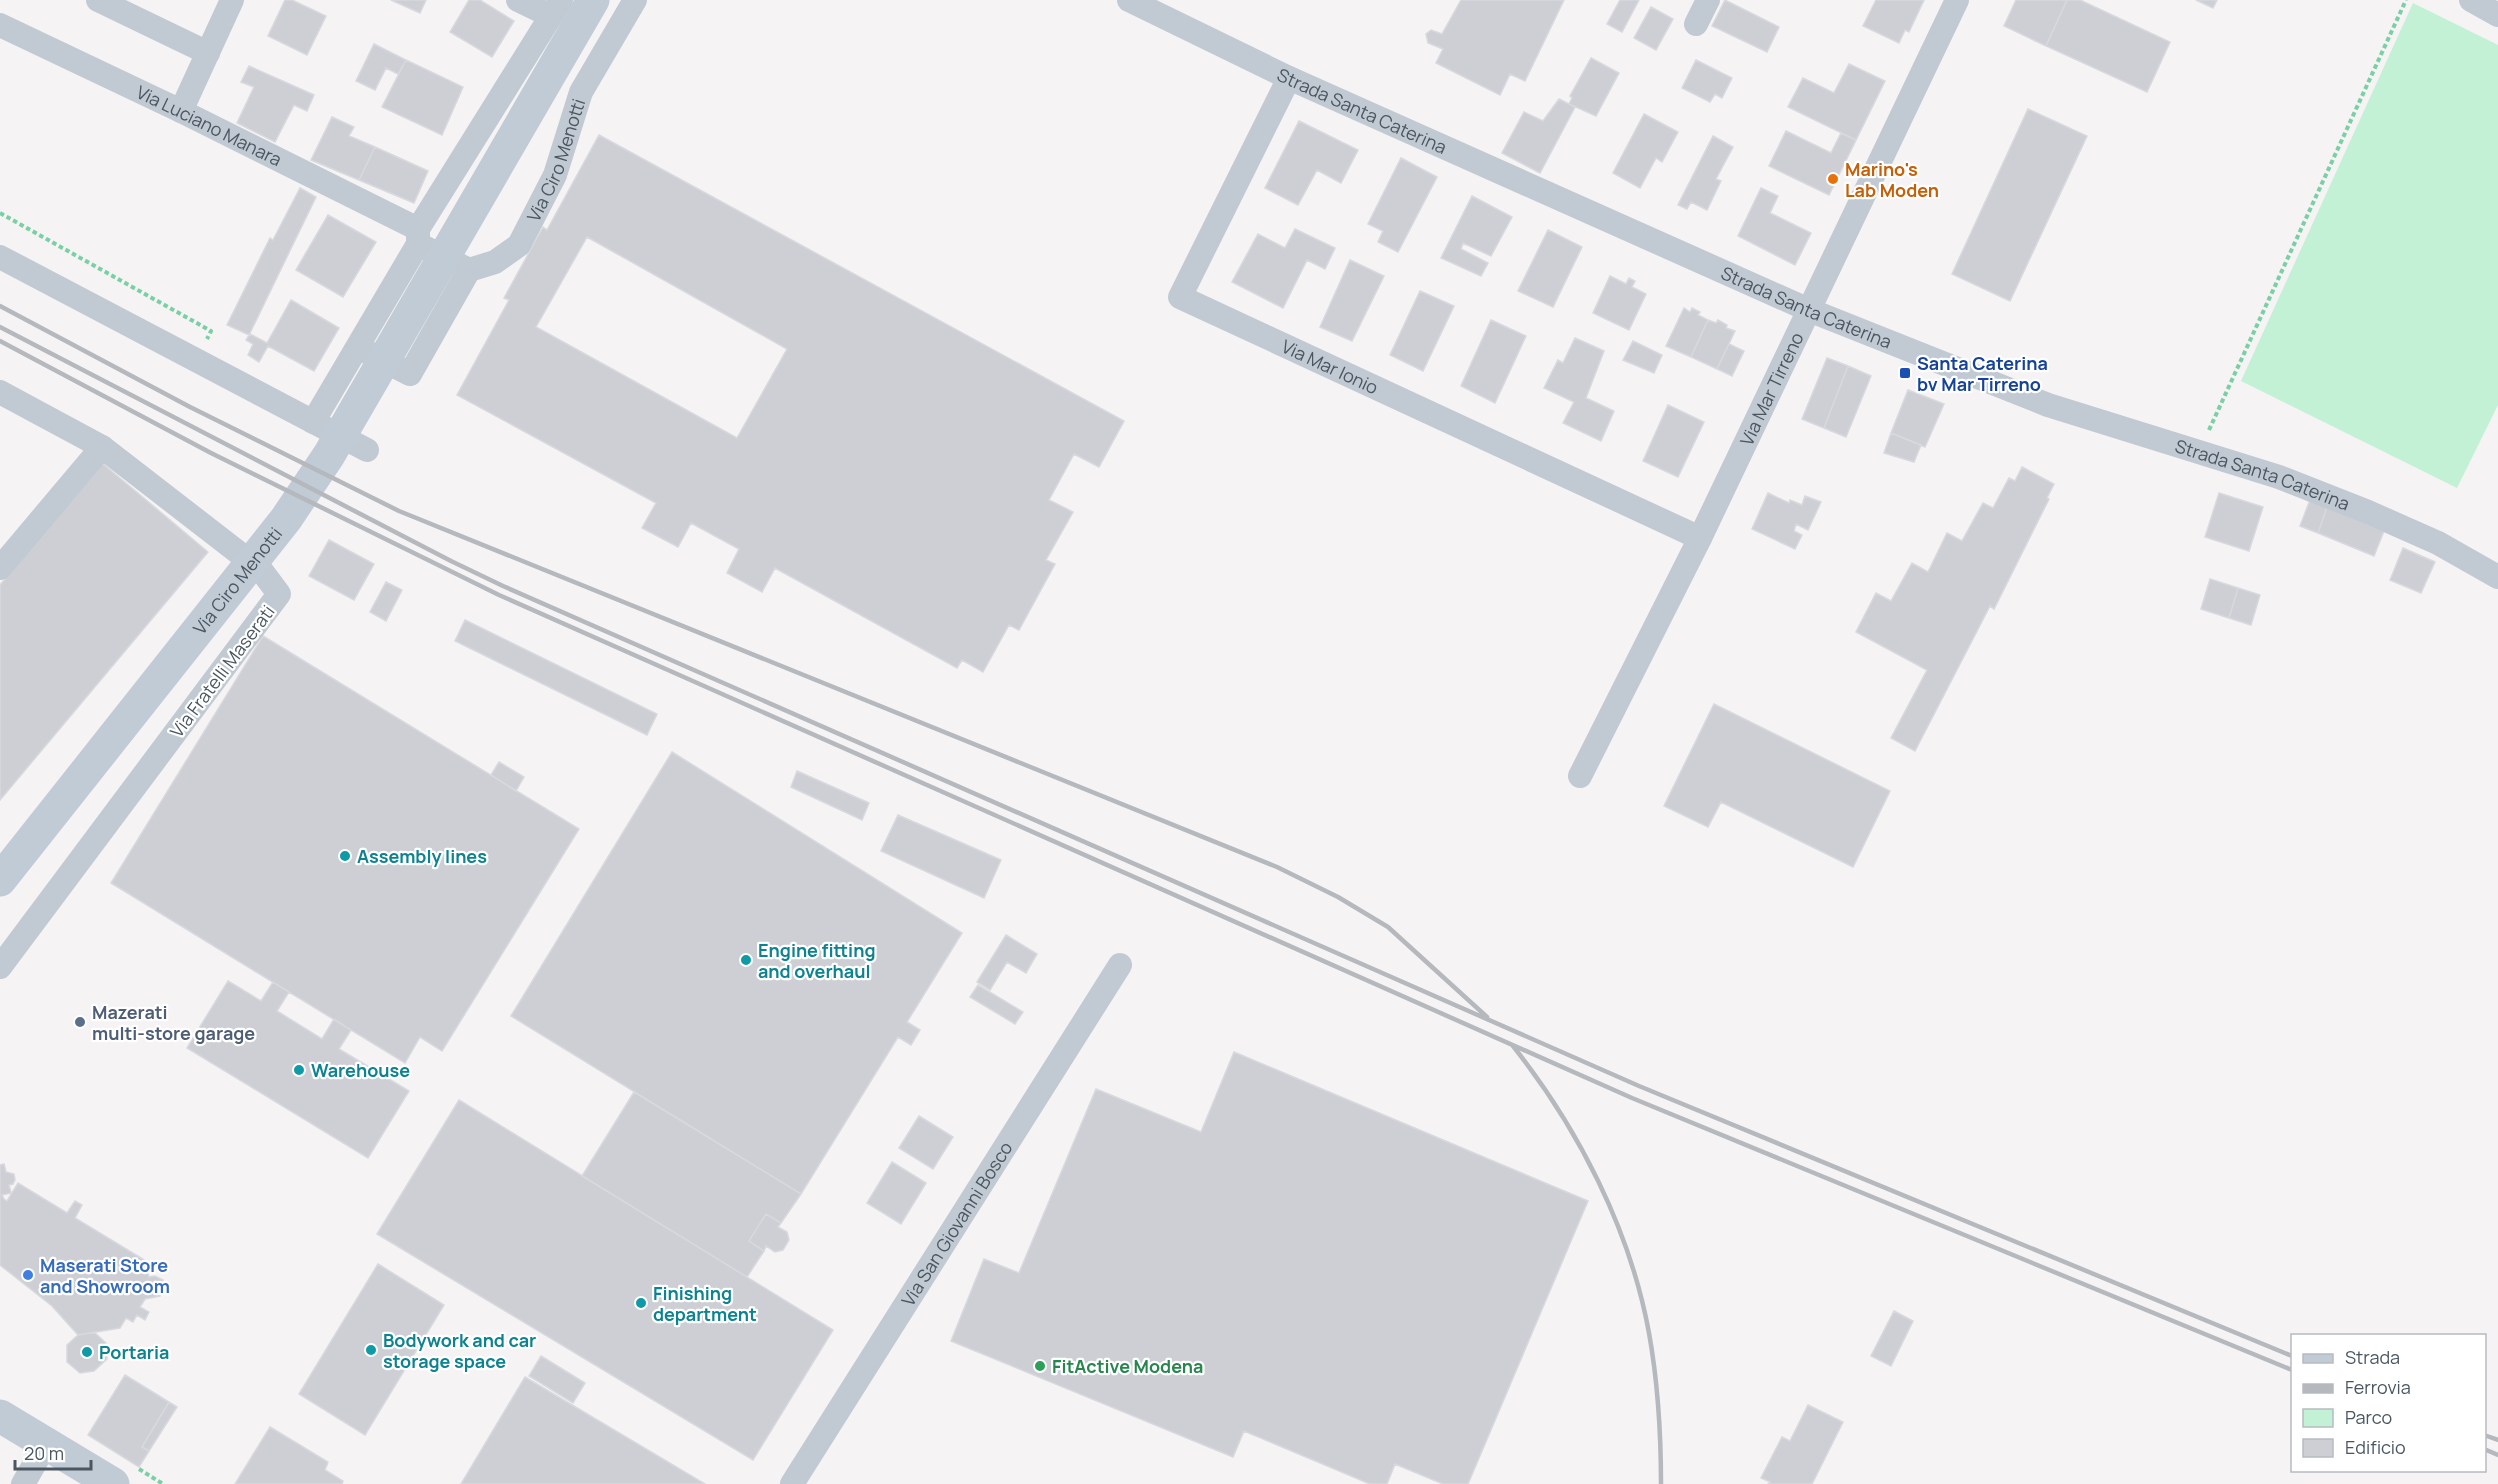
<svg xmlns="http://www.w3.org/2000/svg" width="2498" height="1484" font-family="Manrope,sans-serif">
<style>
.green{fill:#c3f1d5}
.building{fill:#cdcfd5;stroke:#d7d9de;stroke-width:1.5;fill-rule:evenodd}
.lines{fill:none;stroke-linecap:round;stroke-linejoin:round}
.path{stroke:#7ad0a6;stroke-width:4;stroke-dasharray:4.5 3;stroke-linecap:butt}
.street{stroke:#c1cad2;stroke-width:24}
.secondary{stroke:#c1cbd6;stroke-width:33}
.rail{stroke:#b5b8bd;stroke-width:4.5}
.food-dot{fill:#e8710a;stroke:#fff;stroke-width:2}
.transit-dot{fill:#1a4fb4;stroke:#fff;stroke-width:2}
.culture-dot{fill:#0f9aa8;stroke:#fff;stroke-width:2}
.service-dot{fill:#5c6f8a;stroke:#fff;stroke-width:2}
.shop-dot{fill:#3f7fe0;stroke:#fff;stroke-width:2}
.leisure-dot{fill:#2e9e5b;stroke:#fff;stroke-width:2}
.labels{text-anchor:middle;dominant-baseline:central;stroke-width:4.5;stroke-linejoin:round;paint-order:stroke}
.street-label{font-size:18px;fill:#4a5661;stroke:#fff}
.food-label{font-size:18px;font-weight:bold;fill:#c56008;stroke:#fff;text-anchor:start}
.transit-label{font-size:18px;font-weight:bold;fill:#164399;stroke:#fff;text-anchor:start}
.culture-label{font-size:18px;font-weight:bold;fill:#0d838f;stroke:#fff;text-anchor:start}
.service-label{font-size:18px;font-weight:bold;fill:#4e5e75;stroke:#fff;text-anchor:start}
.shop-label{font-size:18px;font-weight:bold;fill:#366cbe;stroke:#fff;text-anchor:start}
.leisure-label{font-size:18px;font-weight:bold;fill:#27864d;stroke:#fff;text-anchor:start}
</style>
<rect width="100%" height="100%" fill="#f5f3f3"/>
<path class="green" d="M2413 3 2498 45V405L2457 488 2241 381Z"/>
<path class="building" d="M285 0H292L326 16 307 55 268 36Z
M391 0H426L420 13Z
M469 0H480L514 21 492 57 450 32Z
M1461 0H1564L1525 81 1510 74 1500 95 1436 63 1443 49 1428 43 1426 34 1431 30 1442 34Z
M1620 0H1639L1622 32 1607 24Z
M1725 0 1779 27 1767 52 1712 26Z
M1876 0H1924L1909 32 1905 30 1899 43 1863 26Z
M2016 0H2067L2046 46 2004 26Z
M2067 0H2080L2170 42 2147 92 2046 46Z
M2196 0H2217L2213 8Z
M1651 7 1673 19 1656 50 1634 38Z
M374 44 406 60 398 74 386 68 375 90 356 81Z
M1591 58 1619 73 1596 116 1569 104 1572 98 1570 96Z
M406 60 463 87 442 135 382 107Z
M1696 60 1732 78 1722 98 1715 94 1710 102 1682 88Z
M1849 64 1885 81 1856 140 1788 107 1803 78 1834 93Z
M249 66 314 95 307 111 294 105 275 142 237 123 254 87 241 82Z
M1559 99 1575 107 1540 173 1502 153 1524 112 1543 121Z
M2028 109 2087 136 2010 301 1952 274Z
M1644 114 1678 132 1662 162 1656 158 1640 188 1613 173Z
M332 117 354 127 349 136 375 147 359 180 311 160Z
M1299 121 1358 150 1341 183 1317 170 1298 205 1265 188Z
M1786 131 1831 153 1841 133 1856 140 1829 195 1769 166Z
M599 135 1124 421 1099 467 1074 454 1049 500 1073 512 1046 560 1055 564 1019 630 1009 625 983 672 962 660 957 668 775 568 762 592 727 573 739 549 691 523 678 547 642 528 656 503 457 395 509 300 504 298 543 227 547 230ZM587 237 787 349 737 438 536 327Z
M1713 136 1733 147 1716 179 1721 181 1707 210 1691 202 1687 209 1678 205Z
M375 147 428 171 414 203 359 180Z
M1401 158 1437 177 1398 252 1378 242 1383 231 1368 224Z
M300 188 316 197 249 335 227 325 270 238 273 240Z
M1761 188 1778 196 1770 213 1811 233 1795 265 1738 236Z
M1472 196 1512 217 1491 256 1463 243 1461 249 1488 263 1481 276 1441 258Z
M328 215 376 242 343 297 296 270Z
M1295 229 1335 248 1325 269 1307 260 1283 308 1232 282 1258 234 1285 248Z
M1548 230 1582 247 1553 307 1518 291Z
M1350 260 1384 276 1352 341 1320 327Z
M1610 276 1626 284 1629 278 1635 281 1632 287 1646 294 1629 330 1593 313Z
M1420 291 1454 306 1423 371 1390 355Z
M291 300 339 328 314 371 268 346 259 362 248 355 253 344 246 340 250 334 267 343Z
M1684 308 1690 312 1692 308 1700 312 1698 315 1708 320 1691 357 1666 346Z
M1491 320 1526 336 1495 403 1461 386Z
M1708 320 1716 323 1718 320 1727 325 1726 328 1735 331 1717 369 1691 357Z
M1575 338 1604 351 1586 398 1614 411 1601 441 1563 423 1574 402 1544 388 1558 360 1563 363Z
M1633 341 1662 355 1654 373 1623 360Z
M1729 344 1744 351 1732 376 1717 369Z
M1827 358 1848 366 1824 428 1802 419Z
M1848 366 1871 376 1846 437 1824 428Z
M1908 390 1944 404 1925 447 1891 433Z
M1668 405 1704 422 1678 477 1643 461Z
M1891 433 1921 445 1914 462 1884 453Z
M102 463 208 552 0 800V585Z
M2022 467 2054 484 2047 498 2049 499 1994 609 1990 606 1915 751 1891 738 1927 670 1856 632 1876 593 1891 601 1912 563 1928 572 1947 533 1962 541 1983 503 1993 508 2009 478 2015 481Z
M1768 493 1789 503 1790 500 1802 505 1805 496 1821 502 1808 530 1796 524 1794 531 1802 535 1795 549 1752 529Z
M2219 493 2263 507 2249 551 2205 537Z
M2310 500 2327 507 2318 533 2300 526Z
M2327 507 2384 531 2374 556 2318 533Z
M329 540 374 564 354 600 309 576Z
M2403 548 2435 562 2421 593 2390 580Z
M2210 579 2238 588 2229 618 2201 609Z
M386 582 402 590 386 621 370 612Z
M2238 588 2260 595 2251 625 2229 618Z
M465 620 657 714 647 735 455 641Z
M263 636 579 829 442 1051 420 1037 405 1063 111 883Z
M1714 704 1890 791 1853 867 1721 802 1708 827 1664 806Z
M672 752 962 933 907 1022 920 1030 911 1045 898 1037 801 1194 511 1016Z
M499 762 524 777 516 791 491 775Z
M797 771 869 803 862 820 791 787Z
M898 815 1001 860 984 898 881 851Z
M1006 935 1037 954 1026 973 1007 962 990 990 977 982Z
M228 981 261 1001 273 982 289 992 277 1011 322 1039 334 1019 351 1030 339 1049 409 1091 368 1158 187 1048Z
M978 985 1023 1012 1015 1024 970 997Z
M1234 1052 1588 1201 1468 1484H1443L1395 1464 1387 1484H1370L1244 1431 1233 1457 951 1341 984 1259 1019 1273 1096 1089 1201 1132Z
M634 1092 801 1194 781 1223 766 1214 749 1241 764 1251 747 1277 582 1176Z
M459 1100 833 1330 753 1460 377 1234Z
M919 1116 953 1137 933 1169 899 1148Z
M892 1162 926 1183 901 1224 867 1203Z
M4 1164 6 1172 14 1174 15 1180 13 1184 9 1185 11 1193 2 1195 4 1199 7 1201 18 1183 67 1213 75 1201 82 1205 75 1218 151 1264 147 1271 149 1277 155 1276 163 1280 164 1289 160 1296 145 1299 140 1307 149 1312 145 1320 137 1315 133 1322 126 1318 120 1328 78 1335 52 1306 0 1265V1165Z
M766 1214 781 1223 778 1227 787 1232 789 1240 783 1250 775 1252 766 1246 764 1251 749 1241Z
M378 1264 444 1305 365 1435 299 1394Z
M1894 1311 1913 1321 1891 1366 1871 1356Z
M94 1332 106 1343 107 1359 94 1371 80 1373 67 1362V1345L78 1335Z
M541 1356 585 1383 573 1403 529 1376Z
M125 1375 169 1402 142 1447 149 1451 139 1467 88 1435Z
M525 1377 705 1484H461Z
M169 1402 177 1407 149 1451 142 1447Z
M1808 1405 1843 1422 1812 1484H1768L1770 1482 1761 1478 1782 1437 1790 1441Z
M270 1427 328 1462 325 1470 343 1481 342 1484H235Z"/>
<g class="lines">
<path class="path" d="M0 213 211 331 207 339
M2209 430 2406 0
M139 1469 163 1484"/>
<g class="street">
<path d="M98 0 208 53"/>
<path d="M518 0 551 16"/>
<path id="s1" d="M1129 0 1289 78 1809 310 2048 405 2279 477 2368 512 2438 543 2498 577"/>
<path d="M2471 0 2498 15"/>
<path d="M1696 24 1708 0"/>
<path id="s2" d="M0 25 181 111 418 229"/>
<path id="s3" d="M1289 78 1180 297 1700 538"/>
<path d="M181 111 232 0"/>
<path id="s4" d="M418 244 469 270 495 262 519 245 555 175 581 92 635 0"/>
<path d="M418 244V229L561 0"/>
<path d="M0 257 367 450"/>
<path d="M369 353 410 374 469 270"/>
<path d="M0 392 102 447 261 570 279 594 0 967"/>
<path d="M313 422 418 244"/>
<path d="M0 568 102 447"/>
<path id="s5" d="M1580 776 1700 538 1957 0"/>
<path d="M23 1484 46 1444"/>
<path id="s6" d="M792 1484 1120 965"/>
</g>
<g class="secondary">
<path id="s7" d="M0 880 286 519 329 455 593 0"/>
<path d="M0 1416 113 1484"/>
</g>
<path class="rail" d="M0 306 190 407 399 511 1277 867 1338 897 1388 927 1487 1017
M0 327 451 561 503 586 1639 1086 2292 1356
M0 341 211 453 499 595 1632 1098 2292 1370
M1513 1046C1578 1128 1630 1229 1649 1333 1658 1383 1661 1434 1661 1484
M2484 1435 2498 1440
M2484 1449 2498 1455"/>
</g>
<circle class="food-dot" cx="1833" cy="179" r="6"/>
<rect class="transit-dot" x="1899" y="367" width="12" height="12" rx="3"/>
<g class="culture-dot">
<circle cx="345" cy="856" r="6"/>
<circle cx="746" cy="960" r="6"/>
<circle cx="299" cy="1070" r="6"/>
<circle cx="641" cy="1303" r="6"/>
<circle cx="371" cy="1350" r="6"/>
<circle cx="87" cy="1352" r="6"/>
</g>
<circle class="service-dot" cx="80" cy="1022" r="6"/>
<circle class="shop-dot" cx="28" cy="1275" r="6"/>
<circle class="leisure-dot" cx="1040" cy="1366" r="6"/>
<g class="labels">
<g class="street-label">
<text stroke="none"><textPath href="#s1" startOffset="258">Strada Santa Caterina</textPath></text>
<text stroke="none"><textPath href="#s2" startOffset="232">Via Luciano Manara</textPath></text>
<text stroke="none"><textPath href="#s4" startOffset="207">Via Ciro Menotti</textPath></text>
<text stroke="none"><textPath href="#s1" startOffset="744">Strada Santa Caterina</textPath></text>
<text stroke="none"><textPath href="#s3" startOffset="410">Via Mar Ionio</textPath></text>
<text stroke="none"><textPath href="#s5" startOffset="432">Via Mar Tirreno</textPath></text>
<text stroke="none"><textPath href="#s1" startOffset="1230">Strada Santa Caterina</textPath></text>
<text stroke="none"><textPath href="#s7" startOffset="382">Via Ciro Menotti</textPath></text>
<text transform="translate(222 671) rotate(-53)">Via Fratelli Maserati</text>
<text stroke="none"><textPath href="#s6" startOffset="308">Via San Giovanni Bosco</textPath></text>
</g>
<g class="food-label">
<text x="1845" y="169">Marino's<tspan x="1845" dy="21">Lab Moden</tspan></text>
</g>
<g class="transit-label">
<text x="1917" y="363">Santa Caterina<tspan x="1917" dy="21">bv Mar Tirreno</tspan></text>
</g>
<g class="culture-label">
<text x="357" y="856">Assembly lines</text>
<text x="758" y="950">Engine fitting<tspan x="758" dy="21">and overhaul</tspan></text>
<text x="311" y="1070">Warehouse</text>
<text x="653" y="1293">Finishing<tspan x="653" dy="21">department</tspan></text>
<text x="383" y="1340">Bodywork and car<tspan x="383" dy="21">storage space</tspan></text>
<text x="99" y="1352">Portaria</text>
</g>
<g class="service-label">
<text x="92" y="1012">Mazerati<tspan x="92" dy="21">multi-store garage</tspan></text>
</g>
<g class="shop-label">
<text x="40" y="1265">Maserati Store<tspan x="40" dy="21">and Showroom</tspan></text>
</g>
<g class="leisure-label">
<text x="1052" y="1366">FitActive Modena</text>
</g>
</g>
<rect x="2291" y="1334" width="195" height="138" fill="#ffffff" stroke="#b7bbc0" stroke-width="1.5"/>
<rect x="2303" y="1354" width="30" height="9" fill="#c1cbd6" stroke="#b7bbc0" stroke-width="1.5"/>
<text x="2345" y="1364" font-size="18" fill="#4a5661">Strada</text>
<rect x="2303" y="1384" width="30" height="9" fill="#b5b8bd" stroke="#b7bbc0" stroke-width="1.5"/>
<text x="2345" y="1394" font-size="18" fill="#4a5661">Ferrovia</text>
<rect x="2303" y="1409" width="30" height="18" fill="#c3f1d5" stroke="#b7bbc0" stroke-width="1.5"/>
<text x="2345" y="1424" font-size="18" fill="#4a5661">Parco</text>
<rect x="2303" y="1439" width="30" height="18" fill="#cdcfd5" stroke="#b7bbc0" stroke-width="1.5"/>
<text x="2345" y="1454" font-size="18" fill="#4a5661">Edificio</text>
<path d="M15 1460v9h76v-9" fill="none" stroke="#4a5661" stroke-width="3"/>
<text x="24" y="1460" font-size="18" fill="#4a5661" stroke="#ffffff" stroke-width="4.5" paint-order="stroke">20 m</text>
</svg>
